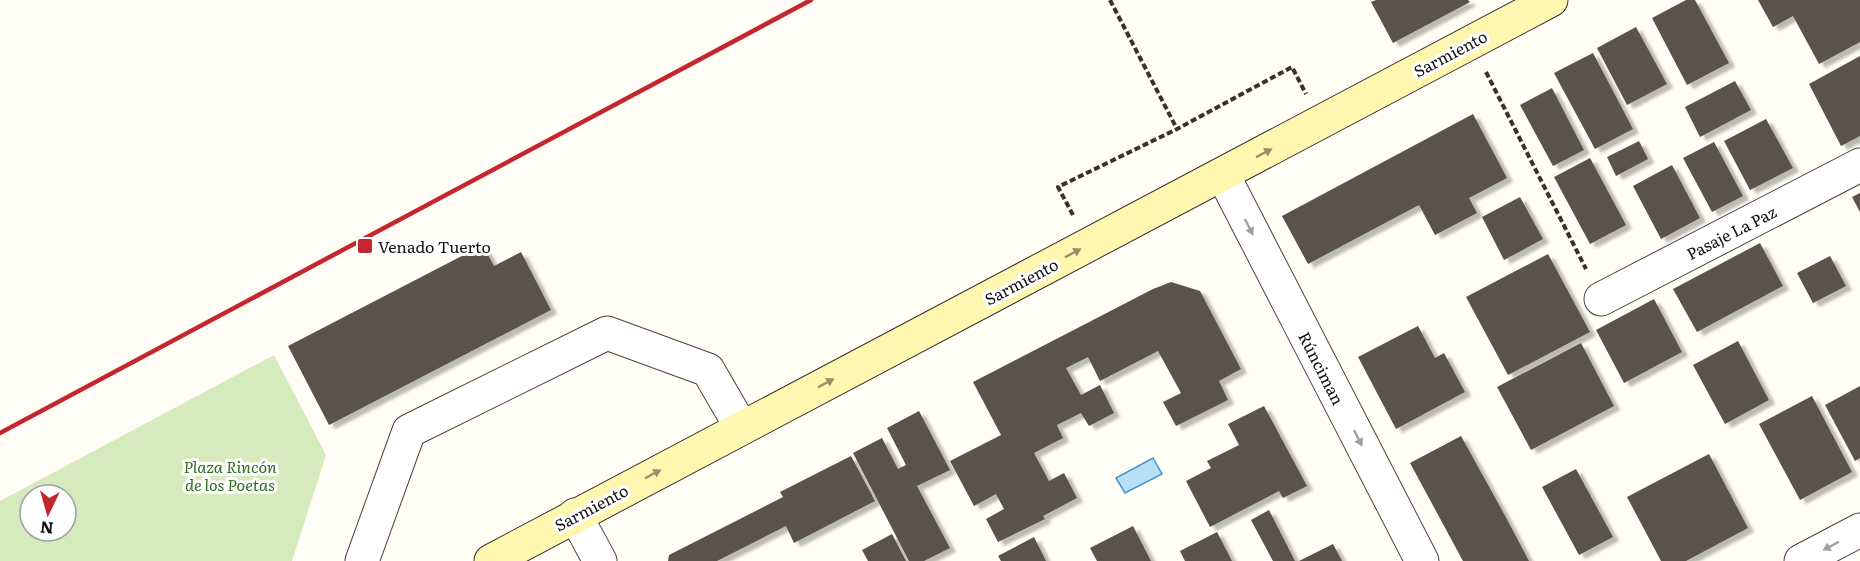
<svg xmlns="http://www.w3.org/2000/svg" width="1860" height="561" font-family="Literata,serif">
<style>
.green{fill:#d5ebbd;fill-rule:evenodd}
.water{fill:#b9e0f7;stroke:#3f96cf;stroke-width:1.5}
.building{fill:#5a524d;filter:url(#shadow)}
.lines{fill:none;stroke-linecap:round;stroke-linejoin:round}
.street-casing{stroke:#444;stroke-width:35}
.secondary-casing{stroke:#333;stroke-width:35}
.path{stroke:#333;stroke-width:4;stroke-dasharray:6 3;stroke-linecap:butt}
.street{stroke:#fff;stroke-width:33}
.secondary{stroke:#fff6b0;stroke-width:33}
.rail{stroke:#c4262e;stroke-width:4.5}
.oneway{fill:#948f68}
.oneway2{fill:#a0a0a0}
.poi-dot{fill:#c4262e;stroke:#fff;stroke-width:2}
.labels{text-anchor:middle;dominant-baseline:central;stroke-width:6;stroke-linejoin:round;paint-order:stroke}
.street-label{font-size:16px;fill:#111;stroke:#fff}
.poi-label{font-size:16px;fill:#111;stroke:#fff;text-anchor:start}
.park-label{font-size:16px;font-style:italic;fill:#2f6b1f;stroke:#fff}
</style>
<defs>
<filter id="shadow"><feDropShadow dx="6" dy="4" stdDeviation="1.5" flood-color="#0004"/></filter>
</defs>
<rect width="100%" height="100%" fill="#fffdf5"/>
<path class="green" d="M274 355 326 455 292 561H0V501ZM30 495H66V531H30Z"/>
<path class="water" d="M1153 458 1162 474 1125 493 1116 478Z"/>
<path class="building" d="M1376 0H1468L1470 2 1393 43 1371 2Z
M1686 0H1695L1729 63 1687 85 1652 18Z
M1758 0H1860V42L1819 64 1793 16 1773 27Z
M1636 27 1667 84 1627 105 1597 48Z
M1593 53 1633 129 1595 149 1554 73Z
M1860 56V136L1841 146 1809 84Z
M1735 81 1751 110 1700 137 1685 107Z
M1552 88 1584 150 1553 166 1520 105Z
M1473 114 1507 178 1469 198 1477 213 1435 235 1419 205 1308 264 1282 216Z
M1766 119 1793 168 1750 190 1724 141Z
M1639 141 1648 159 1616 176 1607 157Z
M1714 142 1743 196 1712 212 1683 158Z
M1590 158 1626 225 1590 244 1554 177Z
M1672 165 1700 218 1661 239 1633 186Z
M1860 193V212L1852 197Z
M1520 197 1543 239 1504 260 1482 217Z
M1760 243 1783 286 1697 332 1673 289Z
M483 245 494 266 521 252 551 310 329 425 288 346Z
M1548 254 1590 332 1508 375 1466 297Z
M1830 256 1846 286 1813 303 1797 273Z
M1171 282 1200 291 1241 369 1219 381 1228 400 1176 426 1163 402 1181 393 1158 351 1100 381 1088 357 1066 368 1081 395 1100 385 1114 413 1089 426 1081 413 1057 425 1063 438 1034 453 1049 481 1064 473 1077 498 1043 516 1045 519 998 542 986 519 1004 509 996 494 974 506 950 461 1001 435 973 382 1153 289Z
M1654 299 1682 352 1624 383 1596 330Z
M1418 326 1435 358 1444 353 1465 392 1396 429 1358 357Z
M1738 341 1769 400 1725 424 1693 365Z
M1581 343 1614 406 1531 450 1497 387Z
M1860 386V458L1855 461 1825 405Z
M1812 396 1852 472 1800 500 1759 424Z
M1264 406 1307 486 1283 498 1279 491 1210 527 1186 481 1211 468 1207 461 1239 445 1228 424Z
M919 411 950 470 917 486 950 548 924 561H909L853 453 882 438 898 469 906 465 887 428Z
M1461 436 1503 512 1529 561H1463L1410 463Z
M1709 454 1748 528 1686 561H1661L1627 497Z
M851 456 875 501 794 543 786 526 717 561H668L669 555 783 497 780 492Z
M1576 469 1613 537 1579 555 1542 487Z
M1269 510 1295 561H1273L1251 520Z
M1133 526 1151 561H1097L1090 548Z
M1217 532 1232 561H1185L1180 551Z
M892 534 906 561H868L862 550Z
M1034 537 1046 561H1001L998 556Z
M1333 544 1342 561H1299Z"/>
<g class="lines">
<defs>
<path id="street" d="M1223 175 1422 561
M1601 299 1860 165
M575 515 600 561
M362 561 409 431 607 333 708 370 741 427
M1801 561 1860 530"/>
<path id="secondary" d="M491 561 1551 0"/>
</defs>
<use href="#street" class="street-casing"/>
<use href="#secondary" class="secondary-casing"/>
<path class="path" d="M1110 0 1177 129
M1486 72 1586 269
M1073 215 1058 187 1177 129 1292 67 1306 94"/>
<use href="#street" class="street"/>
<use href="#secondary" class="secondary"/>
<path class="rail" d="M0 433 811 0"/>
</g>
<defs><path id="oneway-solid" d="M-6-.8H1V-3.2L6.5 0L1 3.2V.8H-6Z" transform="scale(1.5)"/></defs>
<g class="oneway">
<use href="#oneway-solid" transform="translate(1264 153) rotate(-28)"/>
<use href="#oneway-solid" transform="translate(1073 253) rotate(-28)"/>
<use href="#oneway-solid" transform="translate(826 383) rotate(-28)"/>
<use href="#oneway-solid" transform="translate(653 474) rotate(-28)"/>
</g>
<g class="oneway2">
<use href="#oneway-solid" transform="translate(1249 227) rotate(63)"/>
<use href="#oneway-solid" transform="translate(1358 438) rotate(63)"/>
<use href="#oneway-solid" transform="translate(1831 546) rotate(152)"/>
</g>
<rect class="poi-dot" x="357" y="238" width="16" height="16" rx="3"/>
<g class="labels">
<g class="street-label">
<text transform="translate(1450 53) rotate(-28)">Sarmiento</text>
<text transform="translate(1731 232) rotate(-27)">Pasaje La Paz</text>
<text transform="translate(1021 281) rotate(-28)">Sarmiento</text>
<text transform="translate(1322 368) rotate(63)">Rúnciman</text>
<text transform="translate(591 507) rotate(-28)">Sarmiento</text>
</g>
<g class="poi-label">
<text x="378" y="246">Venado Tuerto</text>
</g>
<g class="park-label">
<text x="230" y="466">Plaza Rincón<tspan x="230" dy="18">de los Poetas</tspan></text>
</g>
</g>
<g transform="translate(48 513) rotate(185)"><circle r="28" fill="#ffffff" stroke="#a0a0a0" stroke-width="1.5"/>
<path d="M0-4.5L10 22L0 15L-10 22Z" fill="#c4262e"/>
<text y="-9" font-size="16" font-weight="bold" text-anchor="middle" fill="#111111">N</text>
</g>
</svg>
